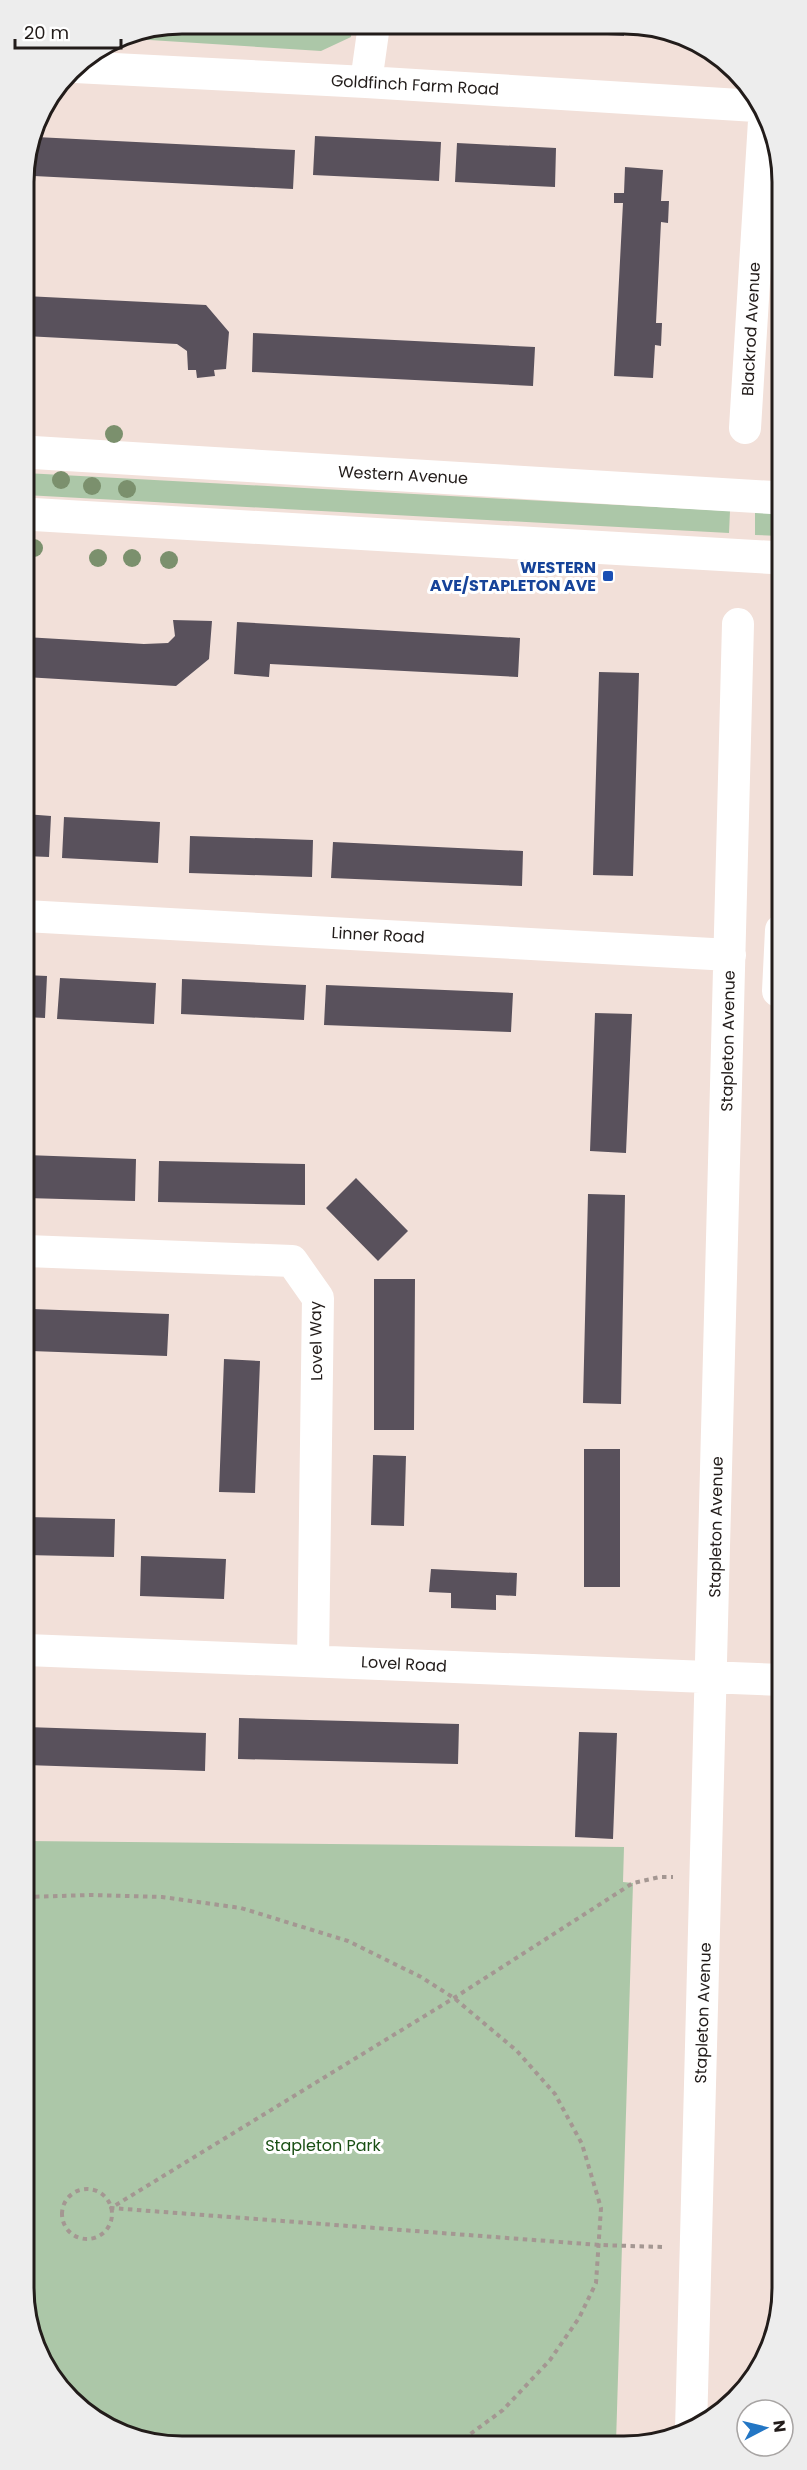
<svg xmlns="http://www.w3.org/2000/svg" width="807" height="2470" font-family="Poppins,sans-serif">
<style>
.green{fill:#acc7a8}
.building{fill:#59515c}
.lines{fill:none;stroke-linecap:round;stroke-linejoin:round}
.path{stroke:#a49792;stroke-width:4;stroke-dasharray:4.5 4.5;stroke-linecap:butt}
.street{stroke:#fff;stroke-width:32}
.secondary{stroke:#fff;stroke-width:33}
.tree{fill:#7b906d}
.transit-dot{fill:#1a4fb4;stroke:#fff;stroke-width:2}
.labels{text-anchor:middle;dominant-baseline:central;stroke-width:6;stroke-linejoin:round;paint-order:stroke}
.street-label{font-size:16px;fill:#221c1a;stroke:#fff}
.transit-label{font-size:16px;font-weight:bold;fill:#164399;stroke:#fff;text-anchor:end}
.park-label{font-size:16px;fill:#194f14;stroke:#fff}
.rim{fill:none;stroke:#221c1a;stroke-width:3}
</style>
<rect width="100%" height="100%" fill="#f2e0d9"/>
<path class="green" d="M182 24 352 25 351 37 321 51 118 38Z
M25 473 730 511 729 533 25 495Z
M755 511 780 513V536L755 535Z
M26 1841 624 1847 623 1882 633 1883 616 2443H152L71 2400 27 2318Z"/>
<path class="building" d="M492 26H562L624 27V36L492 28Z
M315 136 441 142 439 181 313 175Z
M36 137 295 150 293 189 34 176Z
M457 143 556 148 555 187 455 182Z
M625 167 663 170 661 201H669L668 223 661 222 656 323H662L661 346 655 345 653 378 614 376 623 203H614V193H624Z
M25 296 206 305 229 332 226 369 214 370 215 376 197 378 196 370H188L187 351 177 344 25 336Z
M253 333 535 347 533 386 252 372Z
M173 620 212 621 209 659 176 686 25 677V637L144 644 168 643 175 636Z
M237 622 520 638 518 677 270 664 269 677 234 674Z
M599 672 639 673 633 876 593 875Z
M25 814 51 816 49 857 25 856Z
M64 817 160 822 158 863 62 858Z
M190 836 313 840 312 877 189 873Z
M333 842 523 851 522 886 331 878Z
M25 975 47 976 45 1018 25 1017Z
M60 978 156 983 154 1024 57 1019Z
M182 979 306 985 304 1020 181 1014Z
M326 985 513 993 511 1032 324 1025Z
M595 1013 632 1014 626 1153 590 1151Z
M26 1155 136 1159 135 1201 26 1198Z
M159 1161 305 1164V1205L158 1202Z
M356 1178 408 1231 378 1261 326 1208Z
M588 1194 625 1195 621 1404 583 1403Z
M374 1279H415L414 1430H374Z
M32 1309 169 1314 167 1356 31 1351Z
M224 1359 260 1361 255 1493 219 1492Z
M584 1449H620V1587H584Z
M373 1455 406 1456 404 1526 371 1525Z
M26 1517 115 1519 114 1557 26 1555Z
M141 1556 226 1559 224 1599 140 1596Z
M431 1569 517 1573 516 1596 496 1595V1610L451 1608V1593L429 1592Z
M239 1718 459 1724 458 1764 238 1759Z
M26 1727 206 1733 205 1771 26 1765Z
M579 1732 617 1733 613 1839 575 1837Z"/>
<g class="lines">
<path class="path" d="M26 1897 91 1895 162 1897 241 1908 348 1941 421 1977 454 1998 517 2051 555 2094 582 2144 601 2208 596 2283 579 2318 550 2360 503 2410 458 2443
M62 2214a25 25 0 1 1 50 0a25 25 0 1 1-50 0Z
M662 2247 600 2245 111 2208 454 1998 633 1883 660 1877H673"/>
<path class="street" d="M75 67 366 82 756 106
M366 82 374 25
M745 428 764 121
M25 916 730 955
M778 991 781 930
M26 1251 292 1261 318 1298 313 1660
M26 1650 782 1680
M691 2430 738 624"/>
<path class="secondary" d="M25 452 780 498
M25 514 781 558"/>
</g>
<g class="tree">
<circle cx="114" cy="434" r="9"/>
<circle cx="61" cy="480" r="9"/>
<circle cx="92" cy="486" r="9"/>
<circle cx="127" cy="489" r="9"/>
<circle cx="34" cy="548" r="9"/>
<circle cx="98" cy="558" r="9"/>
<circle cx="132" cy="558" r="9"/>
<circle cx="169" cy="560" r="9"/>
</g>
<rect class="transit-dot" x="602" y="570" width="12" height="12" rx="3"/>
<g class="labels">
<g class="street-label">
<text transform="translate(415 85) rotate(3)">Goldfinch Farm Road</text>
<text transform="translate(751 329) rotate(-87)">Blackrod Avenue</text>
<text transform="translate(403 475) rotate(3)">Western Avenue</text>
<text transform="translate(378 935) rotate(3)">Linner Road</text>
<text transform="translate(728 1041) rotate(-89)">Stapleton Avenue</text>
<text transform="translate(316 1341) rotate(-91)">Lovel Way</text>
<text transform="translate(716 1527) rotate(-89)">Stapleton Avenue</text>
<text transform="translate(404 1664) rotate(3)">Lovel Road</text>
<text transform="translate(703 2013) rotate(-88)">Stapleton Avenue</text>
</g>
<g class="transit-label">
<text x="596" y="567">WESTERN<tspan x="596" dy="18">AVE/STAPLETON AVE</tspan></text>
</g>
<g class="park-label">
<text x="323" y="2145">Stapleton Park</text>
</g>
</g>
<path d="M0 0H807V2470H0ZM182 34H624A148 148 0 0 1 772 182V2288A148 148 0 0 1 624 2436H182A148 148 0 0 1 34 2288V182A148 148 0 0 1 182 34Z" fill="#ededed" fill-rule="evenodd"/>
<path class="rim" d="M182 34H624A148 148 0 0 1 772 182V2288A148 148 0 0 1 624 2436H182A148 148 0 0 1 34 2288V182A148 148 0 0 1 182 34Z"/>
<g transform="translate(765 2428) rotate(83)"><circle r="28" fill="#ffffff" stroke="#a7a4a3" stroke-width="1.5"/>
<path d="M0-4.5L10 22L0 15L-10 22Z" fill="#2376c4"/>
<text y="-9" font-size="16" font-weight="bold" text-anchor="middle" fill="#221c1a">N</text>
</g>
<path d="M15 39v9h106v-9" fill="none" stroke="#221c1a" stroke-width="3"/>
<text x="24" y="39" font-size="18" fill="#221c1a" stroke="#ffffff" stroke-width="4.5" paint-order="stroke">20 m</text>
</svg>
